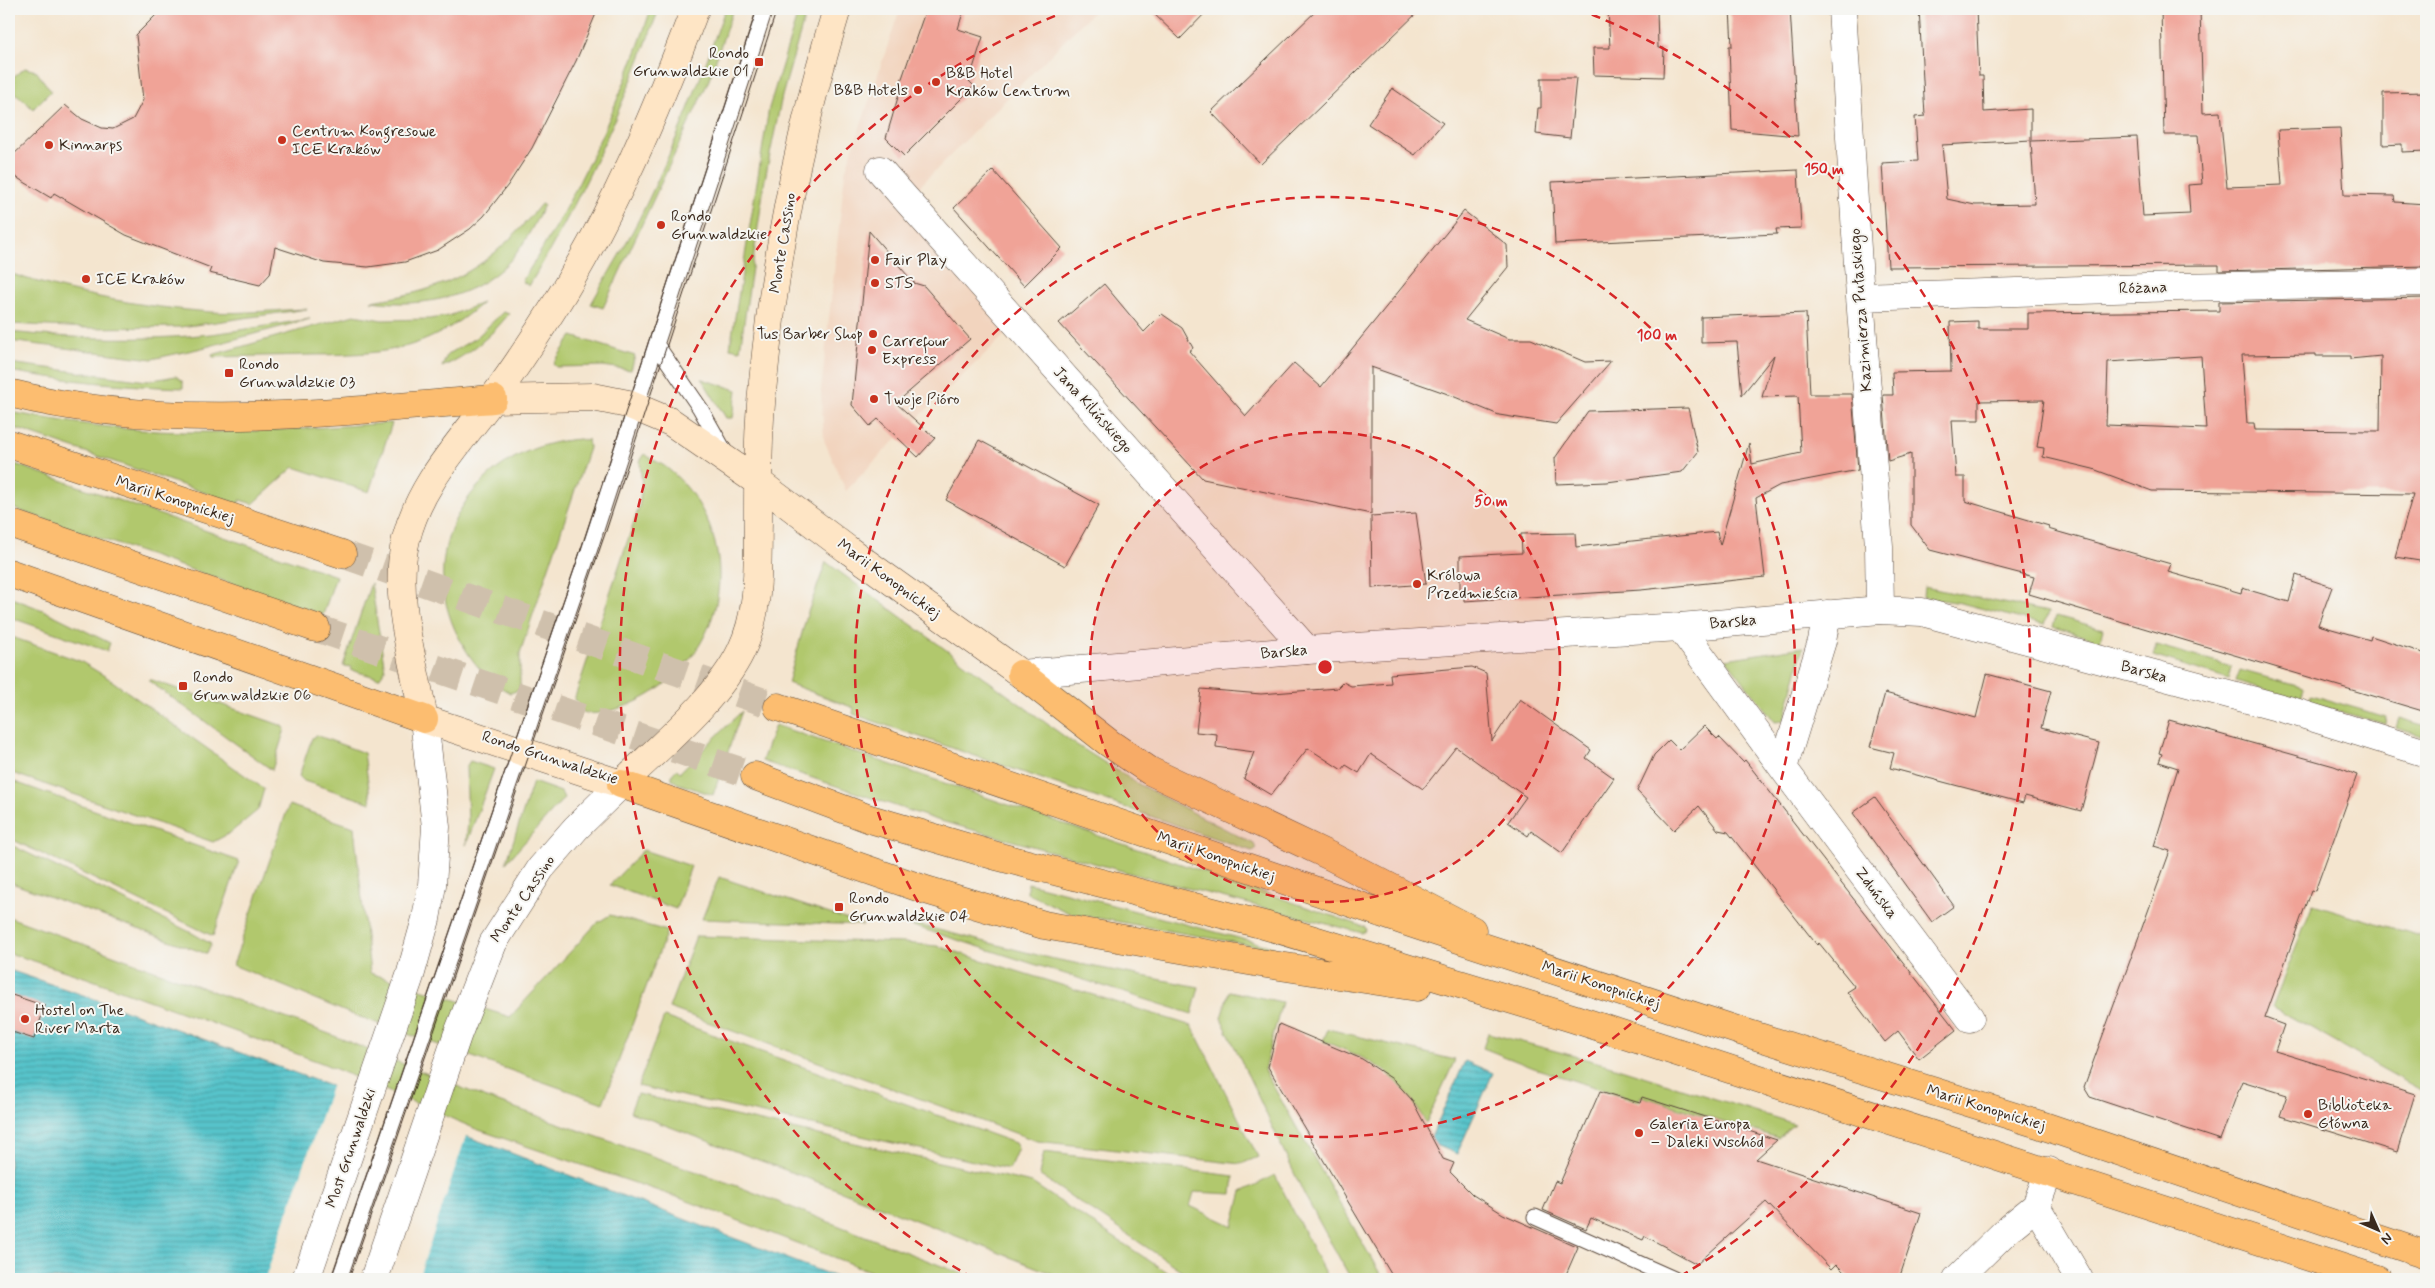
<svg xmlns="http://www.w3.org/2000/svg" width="2435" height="1288" font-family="Mynerve,sans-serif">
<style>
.built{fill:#f2d4be}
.green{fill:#b1c86d;stroke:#767946}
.water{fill:url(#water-rules);stroke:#497774}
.pier{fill:#f4e5cf}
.building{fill:#f0a397;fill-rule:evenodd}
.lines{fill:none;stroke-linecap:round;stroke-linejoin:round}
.primary-tunnel{stroke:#cfc0ac;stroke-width:28;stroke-dasharray:28 14;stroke-linecap:butt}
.service-casing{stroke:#574639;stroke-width:17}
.minor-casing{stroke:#574639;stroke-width:29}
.tertiary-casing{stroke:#574639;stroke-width:29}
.secondary-casing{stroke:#574639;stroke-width:29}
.primary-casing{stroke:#574639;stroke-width:29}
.service{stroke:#fff;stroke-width:15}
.minor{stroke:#fff;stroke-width:28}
.tertiary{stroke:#fff;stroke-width:28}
.secondary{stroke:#fee5c5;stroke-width:28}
.primary{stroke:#fcbd6f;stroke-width:28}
.tram{stroke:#3b2a1e;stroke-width:1}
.ring{fill:none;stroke:#d62828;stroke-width:2.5;stroke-dasharray:9 6}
.poi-dot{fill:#c8321e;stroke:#f6f6f2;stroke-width:2}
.labels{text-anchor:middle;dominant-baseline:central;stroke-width:4;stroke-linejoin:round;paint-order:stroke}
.poi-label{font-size:16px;fill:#3b2a1e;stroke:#f6f6f2;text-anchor:start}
.street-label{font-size:16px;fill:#3b2a1e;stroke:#f6f6f2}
.centre{fill:#d62828;stroke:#f6f6f2;stroke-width:2.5}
.ring-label{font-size:15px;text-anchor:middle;font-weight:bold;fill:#d62828;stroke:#f6f6f2;stroke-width:4;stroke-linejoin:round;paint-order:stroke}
</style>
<defs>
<pattern id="water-rules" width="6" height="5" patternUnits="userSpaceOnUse" patternTransform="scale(1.25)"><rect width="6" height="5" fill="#57c4cb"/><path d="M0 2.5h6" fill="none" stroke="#499fa4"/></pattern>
</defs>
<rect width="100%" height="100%" fill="#f6f6f2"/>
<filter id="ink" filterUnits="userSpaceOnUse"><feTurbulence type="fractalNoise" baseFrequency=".02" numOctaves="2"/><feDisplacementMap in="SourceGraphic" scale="10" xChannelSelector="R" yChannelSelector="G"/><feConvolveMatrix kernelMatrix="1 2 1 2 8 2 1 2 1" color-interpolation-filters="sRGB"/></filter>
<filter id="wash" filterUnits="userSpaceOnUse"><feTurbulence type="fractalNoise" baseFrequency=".0096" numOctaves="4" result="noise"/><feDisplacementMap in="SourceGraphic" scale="20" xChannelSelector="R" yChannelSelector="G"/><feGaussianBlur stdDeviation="1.12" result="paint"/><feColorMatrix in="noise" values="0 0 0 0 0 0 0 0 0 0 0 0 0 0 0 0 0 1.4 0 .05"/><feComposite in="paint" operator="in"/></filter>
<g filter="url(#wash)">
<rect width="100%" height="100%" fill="#f4e5cf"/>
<path class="built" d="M900 9H1096L919 187 920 225 1012 328 887 448 846 491 824 440 821 391 845 172Z"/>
<path class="green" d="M651 9H659C622 109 584 194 529 286L522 281C578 195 619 105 651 9Z
M725 9H733L709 80 603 308 591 304C609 272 629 240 645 207 676 143 702 76 725 9Z
M799 9H807L782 96 765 179 740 350 730 348 769 108Z
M25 68 36 71 51 91 33 109 9 87V80Z
M541 204 544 205C535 222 527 240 515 255 479 298 424 308 371 301 452 290 490 267 541 204Z
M9 273C74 295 143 307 211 312 243 314 275 310 307 309L181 327 86 328 10 324Z
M482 303C425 353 383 354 312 355 279 356 246 356 213 357L212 355 354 315 382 320 429 319 449 316Z
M503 312 509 314C489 338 470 354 442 367L447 355 477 337Z
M310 319 202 348 152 359 9 341V332C75 339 145 341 211 334 244 330 277 324 310 319Z
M572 336 635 356 631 370 603 366 556 367 553 364Z
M9 363 147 381 176 376 183 382V388C124 386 67 381 9 371Z
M702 379 737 390 733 418H726Z
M9 412C66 422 124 431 183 432 252 433 322 427 392 423L369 492 294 467 253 504 240 500 238 504 9 426Z
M580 439 586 441 588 439 589 448 520 653V690L510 693C487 681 471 661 459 638 410 545 478 445 580 439Z
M645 454C650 459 661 463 667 468 689 485 705 510 713 536 736 610 691 685 620 708 608 712 589 717 579 710L577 701 574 700 639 507 642 486 640 461Z
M9 462 336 576 323 615 9 507Z
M826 562 1072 742 1140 785 1254 844 1256 849 1252 851 853 714 854 708 788 683 807 615Z
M371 583 385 670 379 678 351 670 352 667 343 666Z
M1924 587 2048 612 2044 625 1961 603 1923 597Z
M9 597 43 610 110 643 107 651 9 617Z
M2056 616 2103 629 2100 641 2053 627Z
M9 636 80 661 108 678 264 789 258 810 230 833 213 842 9 772Z
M2156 645 2232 667 2229 679 2153 656Z
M1803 647 1785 718 1783 721 1775 722 1726 659Z
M2240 670 2304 688 2300 700 2236 681Z
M149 679 283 726 285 729 272 770 149 681Z
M2311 695 2386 717 2385 724 2309 703Z
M742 711 713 795 677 783 672 779V774L677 769 680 772Z
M2399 718 2426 726V737L2396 728Z
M775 725 1365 927 1366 931 1362 933 1148 878 937 820 762 761Z
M316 735 364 753 371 803 304 781 299 776 312 738Z
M470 761 494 769 466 845 468 821 466 767Z
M9 780 239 861 213 936 9 838Z
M533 782 561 792 564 798 506 863Z
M289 805 354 827 370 973 510 1017 597 923 610 915 667 931 603 1103 351 1014 233 965Z
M9 844 192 933 211 944 207 954 9 882Z
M643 850 691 866 676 909 610 885Z
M719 877 863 925 702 919Z
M1028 883 1273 947 1272 949 1069 913 1027 893Z
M2313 904 2426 938V1093L2272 1007Z
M9 917 332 1035 484 1097 737 1186 975 1279H890L685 1200 476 1129 322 1063 87 978 9 953Z
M911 923 1049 958 1199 987 1192 1014 910 925Z
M696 936 904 943 937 946 1192 1026 1258 1157 1241 1164 1037 1141 669 1008Z
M1229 991 1282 1002 1264 1070 1383 1279H1351L1305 1196 1221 1018Z
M664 1017 1015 1143 1018 1148 1009 1169 638 1086Z
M1328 1029 1455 1060 1426 1123C1398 1072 1376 1062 1323 1041Z
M1488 1033 1608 1065 1795 1124 1778 1138 1641 1096 1639 1101 1534 1068 1483 1048Z
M637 1094 1032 1183 1177 1279H1066L831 1187 630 1112Z
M1044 1152 1234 1176 1232 1194 1194 1192 1190 1206 1233 1226 1242 1192 1275 1175 1328 1279H1194L1039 1175Z"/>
<path class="water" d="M9 970 89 997 482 1142 841 1279H9Z
M1465 1061 1493 1073 1457 1154 1429 1142Z"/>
<path class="pier" d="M332 1084 467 1133 418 1279H265Z"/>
<g id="blocks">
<path class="building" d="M162 9H598L576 61 532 148 508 185 484 216 470 229 438 250 405 262 368 267 324 263 275 247 270 274 260 285 209 273 211 268 126 235 54 193 51 198 9 173V159L65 105 82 119 102 128 113 129 133 119 143 100 136 35Z
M926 9H964L958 29 983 37 969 81 974 86 904 156 886 138 901 87H899Z
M1149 9H1209L1180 39Z
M1318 9H1421L1261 164 1211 112Z
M1608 9H1657L1658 48H1664L1663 77 1594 75 1593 48H1610Z
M1730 9H1790L1798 136 1732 130 1729 46H1732Z
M1919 9H1976L1979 76H1983L1984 112 2031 109V140L1942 145 1947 199 1975 205 2035 204 2031 141 2137 137 2143 216 2190 214 2188 185 2202 184 2198 135H2164L2161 9H2200L2203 113 2220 112 2227 187 2282 185 2278 130 2340 128 2344 195 2394 196 2395 202 2426 204V266L2219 271V265L1888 267 1882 163 1918 161 1915 117 1925 116Z
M1541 78H1576L1570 138 1536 134 1538 108H1541Z
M1392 88 1443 123 1415 155 1368 124Z
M2426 92V151L2402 152V144L2383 145V93Z
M993 170 1062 248 1024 286 954 208Z
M1798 170 1801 228 1776 229 1777 234 1555 244 1552 182Z
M1464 211 1507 245 1508 267 1465 320 1509 339H1531L1585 362 1611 361 1556 424 1499 415 1445 393 1371 367V514L1203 479 1059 323 1104 284 1144 332 1162 314 1182 328 1193 348 1189 351 1246 416 1294 363 1321 387Z
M869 231 914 283 924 286 970 339 896 403 935 438 918 457 878 419 870 426 852 405Z
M2426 298V562L2395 557 2413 494 2152 491 2093 469 2043 457 2044 448 2037 447 2044 400 1979 401V420H1952L1956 477H1965V501L2049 526 2048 529 2171 564 2168 572 2241 593 2242 588 2289 602 2296 575 2332 587 2318 625 2370 640 2371 636 2426 654V712L2029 594 2034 577 1930 550 1911 525V454L1888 461 1883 395H1893L1892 372 1951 371 1950 322 1978 321V329H2028V313L2219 311V302ZM2316 354V356H2350V359L2381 356 2380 431 2255 430 2254 423H2247L2242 355ZM2201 356 2206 429 2106 425 2108 362Z
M1806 313 1810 394H1852L1858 470 1780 485 1756 498 1765 577 1641 590 1464 601V595H1460V556L1522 553 1521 534 1575 533 1576 547 1717 532 1720 545 1749 443 1752 464 1801 453 1798 396 1762 397 1774 355 1742 395 1737 342 1701 343V317Z
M1688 408 1698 452 1682 472 1607 482 1556 484 1555 458 1588 411Z
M979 440 1099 505 1065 566 946 500Z
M1416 513 1426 584 1372 588 1371 516Z
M1472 667 1486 673 1492 741 1520 699 1591 750 1586 758 1614 778 1562 853 1531 831 1528 836 1508 822 1526 797 1456 747 1423 789 1371 754 1359 773 1346 765 1342 770 1308 748 1271 795 1244 779 1254 752 1216 747 1217 734 1196 732 1201 689 1261 694 1337 688 1343 682 1351 686 1391 683 1390 674Z
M1987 674 2051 691 2041 728 2099 743 2081 811 2025 796 2023 803 1890 768 1894 753 1870 747 1885 693 1976 718Z
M2169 720 2334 766 2357 775 2315 891 2311 890 2265 1018 2284 1025 2275 1051 2415 1094 2397 1152 2280 1116 2287 1095 2242 1081 2220 1140 2090 1097 2084 1087 2170 851 2154 846 2178 768 2159 762 2162 754 2159 753Z
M1704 726 1717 739 1719 737 1743 762 1745 760 1956 1030 1919 1059 1898 1031 1885 1042 1847 992 1855 987 1819 943 1817 945 1728 832 1718 830 1699 806 1674 830 1637 791 1654 755 1669 740 1679 750Z
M1875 797 1954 906 1932 922 1853 813Z
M9 994 45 1006 34 1039 9 1031Z
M1279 1024 1362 1059 1394 1080 1412 1100 1443 1159 1454 1163 1450 1172 1473 1195 1503 1214 1578 1247 1564 1279H1394L1268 1067Z
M1600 1091 1640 1103 1642 1097 1777 1140 1756 1159 1921 1213 1899 1279H1851L1836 1264 1831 1269 1766 1202 1697 1264 1645 1236 1643 1240 1591 1218 1586 1229 1543 1210 1555 1181 1560 1183Z"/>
</g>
</g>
<g filter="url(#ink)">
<use href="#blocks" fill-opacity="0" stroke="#574639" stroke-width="1"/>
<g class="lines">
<path class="primary-tunnel" d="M342 554 778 707
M316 628 755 776"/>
<defs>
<path id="service" d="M656 344 700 408 726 454
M1535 1217 1674 1279
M339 1279 590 548 765 9"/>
<path id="minor" d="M1842 9 1860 297 1879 546 1880 610
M880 170 1307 650
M1860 297 2177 287 2426 282
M1680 627 1783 768 1970 1018
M1783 768 1822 641 1827 614
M2036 1206 2079 1279
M1957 1279 2009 1228 2036 1206 2049 1171"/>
<path id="tertiary" d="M1021 674 1307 650 1680 627 1880 610 1922 612 2292 711 2426 753
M306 1279 410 976 426 919 432 885 436 827 424 719
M374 1279 457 1036 493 943 541 868 576 828 621 784"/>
<path id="secondary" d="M695 9C656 112 612 216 553 309 534 339 514 370 493 398 460 443 420 483 406 539 392 596 414 662 424 719L621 784C659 747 718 699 741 651 761 610 757 564 758 520 758 474 758 427 763 382 775 256 800 130 837 9
M493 399 593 397 628 404 671 422 758 482 847 549 1021 674"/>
<path id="primary" d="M9 393C167 433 332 412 493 399
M9 444 342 554
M9 523 316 628
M9 573 424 719
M1021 674 1109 743 1150 771 1332 857 1472 930
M778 707 1413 924 1740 1031 2041 1125 2426 1255
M755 776 870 819 1000 857 1264 925 1572 1018 2377 1279
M621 784 926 890 1044 925 1260 963 1417 987"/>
</defs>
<use href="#service" class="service-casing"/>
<use href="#minor" class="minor-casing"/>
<use href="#tertiary" class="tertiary-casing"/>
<use href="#secondary" class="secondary-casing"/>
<use href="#primary" class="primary-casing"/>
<use href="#service" class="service"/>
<use href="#minor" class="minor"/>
<use href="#tertiary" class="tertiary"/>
<use href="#secondary" class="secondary"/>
<use href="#primary" class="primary"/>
<path class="tram" d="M331 1279 578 558 757 9
M349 1279 607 528 777 9"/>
</g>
</g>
<circle cx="1325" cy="667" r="235" fill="#d62828" fill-opacity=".12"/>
<g class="ring">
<circle cx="1325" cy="667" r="235"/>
<circle cx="1325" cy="667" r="470"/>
<path d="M973 1278A705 705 0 0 1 1072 9M1578 9A705 705 0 0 1 1677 1278"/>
</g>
<g class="poi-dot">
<rect x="754" y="57" width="10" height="10" rx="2.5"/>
<circle cx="936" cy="82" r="5"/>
<circle cx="918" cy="90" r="5"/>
<circle cx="282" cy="140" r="5"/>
<circle cx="49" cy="145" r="5"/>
<circle cx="661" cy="225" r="5"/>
<circle cx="875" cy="260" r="5"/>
<circle cx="86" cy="279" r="5"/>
<circle cx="875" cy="283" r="5"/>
<circle cx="873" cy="334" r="5"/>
<circle cx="872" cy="350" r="5"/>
<rect x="224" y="368" width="10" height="10" rx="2.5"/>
<circle cx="874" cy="399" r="5"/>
<circle cx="1417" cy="584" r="5"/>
<rect x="178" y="681" width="10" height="10" rx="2.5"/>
<rect x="834" y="902" width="10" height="10" rx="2.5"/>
<circle cx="25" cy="1019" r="5"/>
<circle cx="2308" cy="1114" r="5"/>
<circle cx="1639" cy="1133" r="5"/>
</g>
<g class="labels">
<g class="poi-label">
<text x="749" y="53" text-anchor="end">Rondo<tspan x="749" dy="18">Grunwaldzkie 01</tspan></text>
<text x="946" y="73">B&amp;B Hotel<tspan x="946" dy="18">Kraków Centrum</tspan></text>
<text x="908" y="90" text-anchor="end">B&amp;B Hotels</text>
<text x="292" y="131">Centrum Kongresowe<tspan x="292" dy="18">ICE Kraków</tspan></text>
<text x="59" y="145">Kinnarps</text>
<text x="671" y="216">Rondo<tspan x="671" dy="18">Grunwaldzkie</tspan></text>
<text x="885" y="260">Fair Play</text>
<text x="96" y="279">ICE Kraków</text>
<text x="885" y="283">STS</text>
<text x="863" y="334" text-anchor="end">Tus Barber Shop</text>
<text x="882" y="341">Carrefour<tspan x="882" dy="18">Express</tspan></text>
<text x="239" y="364">Rondo<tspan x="239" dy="18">Grunwaldzkie 03</tspan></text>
<text x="884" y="399">Twoje Pióro</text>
<text x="1427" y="575">Królowa<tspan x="1427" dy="18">Przedmieścia</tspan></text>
<text x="193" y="677">Rondo<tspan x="193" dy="18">Grunwaldzkie 06</tspan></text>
<text x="849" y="898">Rondo<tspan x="849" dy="18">Grunwaldzkie 04</tspan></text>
<text x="35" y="1010">Hostel on The<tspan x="35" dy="18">River Marta</tspan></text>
<text x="2318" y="1105">Biblioteka<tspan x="2318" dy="18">Główna</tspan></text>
<text x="1649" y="1124">Galeria Europa<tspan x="1649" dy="18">– Daleki Wschód</tspan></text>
</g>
<g class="street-label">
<text transform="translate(783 243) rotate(-81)">Monte Cassino</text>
<text transform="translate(2143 288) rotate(-2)">Różana</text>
<text transform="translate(1861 310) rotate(-94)">Kazimierza Pułaskiego</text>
<text transform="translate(1093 410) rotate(48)">Jana Kilińskiego</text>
<text transform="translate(175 500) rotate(18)">Marii Konopnickiej</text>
<text transform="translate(889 579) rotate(36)">Marii Konopnickiej</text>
<text transform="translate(1733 622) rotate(-5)">Barska</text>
<text transform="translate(1284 652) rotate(-5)">Barska</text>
<text transform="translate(2144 672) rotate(15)">Barska</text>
<text transform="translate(550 758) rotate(18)">Rondo Grunwaldzkie</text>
<text transform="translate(1216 857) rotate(19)">Marii Konopnickiej</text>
<text transform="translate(1876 893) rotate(53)">Zduńska</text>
<text transform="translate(523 899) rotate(-56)">Monte Cassino</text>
<text transform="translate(1601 985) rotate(18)">Marii Konopnickiej</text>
<text transform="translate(1986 1108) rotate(17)">Marii Konopnickiej</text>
<text transform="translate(351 1148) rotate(-71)">Most Grunwaldzki</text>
</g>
</g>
<circle cx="1325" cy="667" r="8" class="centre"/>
<g class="ring-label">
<text x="1824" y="174">150 m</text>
<text x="1657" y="340">100 m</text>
<text x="1491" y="506">50 m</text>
</g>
<rect width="2435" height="1288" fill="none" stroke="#f6f6f2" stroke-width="30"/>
<g transform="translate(2378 1230) rotate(135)" stroke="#f6f6f2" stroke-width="4" paint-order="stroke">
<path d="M0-4L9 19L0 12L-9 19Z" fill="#3b2a1e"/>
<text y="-8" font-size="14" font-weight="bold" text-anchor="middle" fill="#3b2a1e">N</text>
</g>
</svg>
